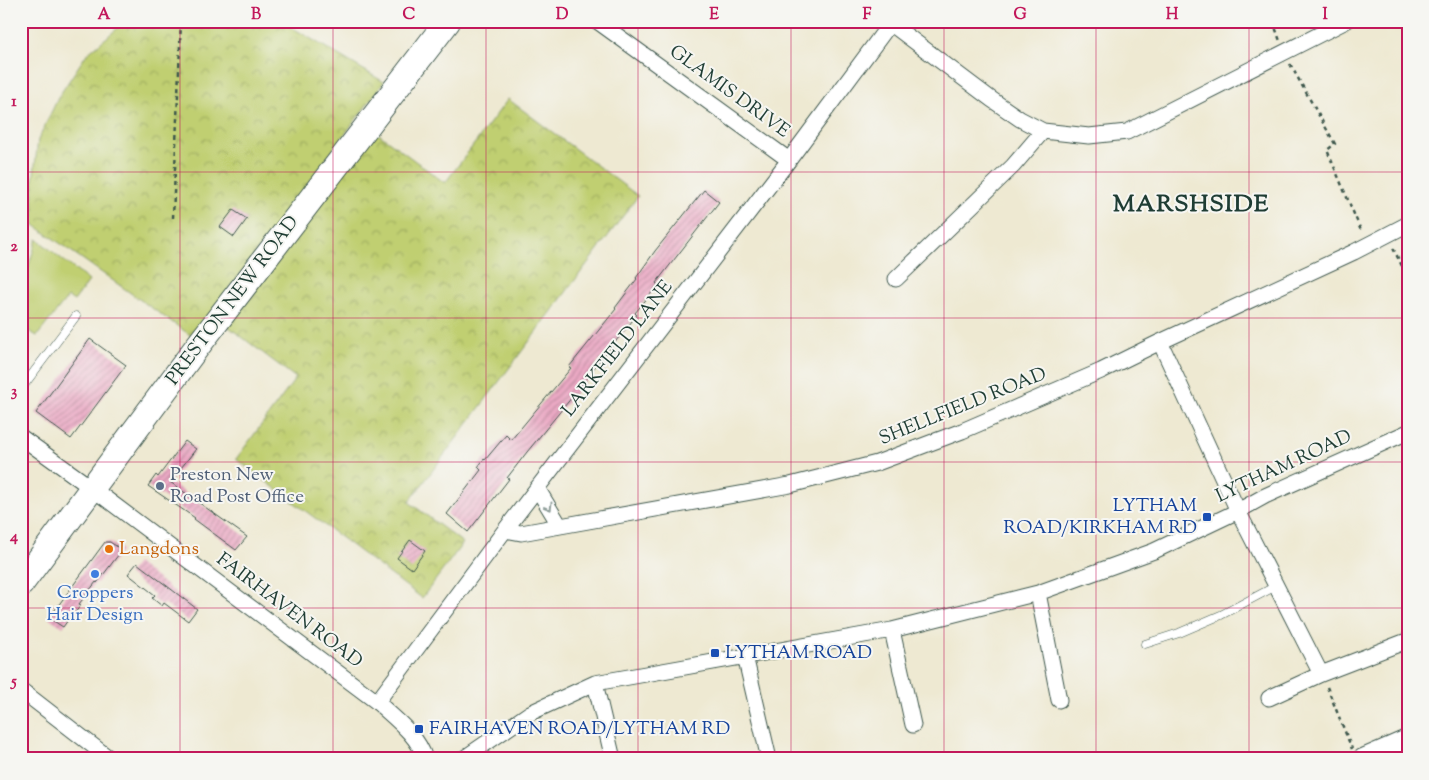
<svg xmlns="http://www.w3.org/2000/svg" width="1429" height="780" font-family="'Sorts Mill Goudy',serif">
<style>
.grass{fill:#c0cf71;stroke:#708652}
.park{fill:url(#park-crowns);stroke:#708652}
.building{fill:url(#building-hatch)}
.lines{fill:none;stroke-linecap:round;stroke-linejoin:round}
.service-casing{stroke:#3e574c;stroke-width:9}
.minor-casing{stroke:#3e574c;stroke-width:17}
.tertiary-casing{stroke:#3e574c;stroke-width:21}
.trunk-casing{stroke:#3e574c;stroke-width:27}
.path{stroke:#3e574c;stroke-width:2.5;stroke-dasharray:4 4;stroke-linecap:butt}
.service{stroke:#fff;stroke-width:8}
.minor{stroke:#fff;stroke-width:15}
.tertiary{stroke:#fff;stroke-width:19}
.trunk{stroke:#fff;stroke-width:25}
.oneway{stroke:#8f9e9a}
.grid{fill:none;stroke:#c2185b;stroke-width:1;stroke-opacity:0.55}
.service-dot{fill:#5c6f8a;stroke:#f6f6f2;stroke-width:2}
.transit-dot{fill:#1a4fb4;stroke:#f6f6f2;stroke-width:2}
.food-dot{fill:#e8710a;stroke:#f6f6f2;stroke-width:2}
.shop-dot{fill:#3f7fe0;stroke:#f6f6f2;stroke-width:2}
.labels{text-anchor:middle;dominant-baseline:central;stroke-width:4;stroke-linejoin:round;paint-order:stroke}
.street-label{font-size:19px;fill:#1f3d34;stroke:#f6f6f2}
.service-label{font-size:19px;fill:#4e5e75;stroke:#f6f6f2;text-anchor:start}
.transit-label{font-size:19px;fill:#164399;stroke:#f6f6f2;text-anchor:start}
.food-label{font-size:19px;fill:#c56008;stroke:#f6f6f2;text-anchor:start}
.shop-label{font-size:19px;fill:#366cbe;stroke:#f6f6f2}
.district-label{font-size:24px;font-weight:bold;letter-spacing:1px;fill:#1f3d34;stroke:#f6f6f2}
.neatline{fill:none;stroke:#c2185b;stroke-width:2}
.grid-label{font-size:16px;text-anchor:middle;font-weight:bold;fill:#c2185b}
</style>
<defs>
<pattern id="park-crowns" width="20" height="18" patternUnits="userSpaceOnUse" patternTransform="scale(1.25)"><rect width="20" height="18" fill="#c0cf71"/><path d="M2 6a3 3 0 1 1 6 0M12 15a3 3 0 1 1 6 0" fill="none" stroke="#9ba95e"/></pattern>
<pattern id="building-hatch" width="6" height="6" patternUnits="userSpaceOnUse" patternTransform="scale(1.25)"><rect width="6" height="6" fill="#eba9c4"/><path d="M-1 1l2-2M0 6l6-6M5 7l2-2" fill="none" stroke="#be8ba0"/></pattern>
</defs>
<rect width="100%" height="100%" fill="#f6f6f2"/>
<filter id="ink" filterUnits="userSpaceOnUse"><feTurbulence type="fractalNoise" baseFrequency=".02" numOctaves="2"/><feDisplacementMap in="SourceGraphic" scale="10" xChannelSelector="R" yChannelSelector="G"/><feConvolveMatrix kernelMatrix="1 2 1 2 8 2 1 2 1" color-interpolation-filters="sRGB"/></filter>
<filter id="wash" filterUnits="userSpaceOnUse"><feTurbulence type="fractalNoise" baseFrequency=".0096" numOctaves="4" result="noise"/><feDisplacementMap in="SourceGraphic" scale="20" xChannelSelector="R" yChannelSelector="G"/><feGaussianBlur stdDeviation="1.12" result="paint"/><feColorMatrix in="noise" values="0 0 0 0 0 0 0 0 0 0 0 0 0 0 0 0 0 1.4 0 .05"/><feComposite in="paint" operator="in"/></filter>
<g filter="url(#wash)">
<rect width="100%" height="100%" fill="#eee9d2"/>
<path class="grass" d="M37 239 89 281 74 301 68 297 37 336 21 326V290Z"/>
<path class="park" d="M126 21H281L384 82 193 337 34 225 33 182 38 140 59 96 86 55Z
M508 99 638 196 409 502 463 543 422 598 236 459 296 378 226 325 372 129 445 183Z"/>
<g id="blocks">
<path class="building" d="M704 190 719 202 656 283 658 285 635 313 637 315 590 373 591 374 527 452 507 478 509 479 468 532 447 514 481 470 478 467 484 459 485 460 506 435 511 440 571 368 569 367 616 309 615 308 637 279 636 278 655 251Z
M233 210 247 219 234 237 220 227Z
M90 339 126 365 71 439 36 413Z
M185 441 196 449 170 482 247 537 236 550 194 519 195 518 148 486 156 475 158 477Z
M410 540 425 551 412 569 397 558Z
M105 542H110L122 550 97 583 96 582 79 604 81 605 74 614 73 613 63 627 49 618Z
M137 563 197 609 188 621 164 603 162 606 152 598 155 595 128 574Z"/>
</g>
</g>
<g filter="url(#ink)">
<use href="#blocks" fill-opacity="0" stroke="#3e574c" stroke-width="1"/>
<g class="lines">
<defs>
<path id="service" d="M21 389 76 316
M1145 644 1179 633 1221 615 1276 586"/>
<path id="minor" d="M597 21 789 160
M890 23 991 99 1020 119 1043 131 1089 136 1127 132 1346 21
M896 279 1013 166 1043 131
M1160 342 1238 511 1321 674
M21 437 93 489 377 702C394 718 418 735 425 759
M537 488 560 526
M505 530 521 533 790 485 877 463 962 431 1101 371 1160 342 1354 252 1408 224
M1038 593 1059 700
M892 630 913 725
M745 656 769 759
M595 683 613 759
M21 690 110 759
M1269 698 1321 674 1404 642
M377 702 505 530 789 160 892 21
M463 759 530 713 595 683 892 630 1038 593 1154 551 1238 511 1265 496 1408 432"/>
<path id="tertiary" d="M1362 759 1408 739"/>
<path id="trunk" d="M21 584 197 347 448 21"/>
</defs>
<use href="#service" class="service-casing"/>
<use href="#minor" class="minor-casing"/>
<use href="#tertiary" class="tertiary-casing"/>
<use href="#trunk" class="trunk-casing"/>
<path class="path" d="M1273 21 1280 41
M1290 64 1335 144 1327 150 1362 233
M173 218 181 21
M1393 248 1408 278
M1327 687 1352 749"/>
<use href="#service" class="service"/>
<use href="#minor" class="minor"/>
<use href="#tertiary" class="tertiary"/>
<use href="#trunk" class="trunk"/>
</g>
<defs><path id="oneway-chevron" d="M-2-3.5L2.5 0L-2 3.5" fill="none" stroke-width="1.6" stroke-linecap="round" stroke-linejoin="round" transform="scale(1.25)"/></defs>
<use class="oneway" href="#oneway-chevron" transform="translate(549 507) rotate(59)"/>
</g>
<path class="grid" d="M180 21V759M333 21V759M486 21V759M638 21V759M791 21V759M944 21V759M1096 21V759M1249 21V759M21 172H1408M21 318H1408M21 462H1408M21 608H1408"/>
<circle class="service-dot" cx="160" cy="486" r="5"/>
<g class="transit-dot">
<rect x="1202" y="512" width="10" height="10" rx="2.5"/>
<rect x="710" y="648" width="10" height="10" rx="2.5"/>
<rect x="414" y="724" width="10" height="10" rx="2.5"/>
</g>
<circle class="food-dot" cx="109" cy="549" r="5"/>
<circle class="shop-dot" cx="95" cy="574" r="5"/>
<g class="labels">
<g class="street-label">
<text transform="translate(729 92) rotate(36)">GLAMIS DRIVE</text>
<text transform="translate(233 301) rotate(-53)">PRESTON NEW ROAD</text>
<text transform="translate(618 349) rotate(-52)">LARKFIELD LANE</text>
<text transform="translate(963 407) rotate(-22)">SHELLFIELD ROAD</text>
<text transform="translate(1284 467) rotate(-25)">LYTHAM ROAD</text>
<text transform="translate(289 611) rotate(37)">FAIRHAVEN ROAD</text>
</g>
<g class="service-label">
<text x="170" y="475">Preston New<tspan x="170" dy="22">Road Post Office</tspan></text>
</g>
<g class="transit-label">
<text x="1197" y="506" text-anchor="end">LYTHAM<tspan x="1197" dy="22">ROAD/KIRKHAM RD</tspan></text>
<text x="725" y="653">LYTHAM ROAD</text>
<text x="429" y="729">FAIRHAVEN ROAD/LYTHAM RD</text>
</g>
<g class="food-label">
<text x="119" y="549">Langdons</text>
</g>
<g class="shop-label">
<text x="95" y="593">Croppers<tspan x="95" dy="22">Hair Design</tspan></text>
</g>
<g class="district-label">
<text x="1191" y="205">MARSHSIDE</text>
</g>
</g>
<rect width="1429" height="780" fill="none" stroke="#f6f6f2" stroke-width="55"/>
<rect x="28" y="28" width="1374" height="724" class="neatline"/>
<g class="grid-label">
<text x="104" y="19">A</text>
<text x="256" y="19">B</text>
<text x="409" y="19">C</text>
<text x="562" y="19">D</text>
<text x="714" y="19">E</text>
<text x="867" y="19">F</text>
<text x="1020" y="19">G</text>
<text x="1172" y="19">H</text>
<text x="1325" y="19">I</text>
<text x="14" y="106">1</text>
<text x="14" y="251">2</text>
<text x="14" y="396">3</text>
<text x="14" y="541">4</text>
<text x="14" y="686">5</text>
</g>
</svg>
